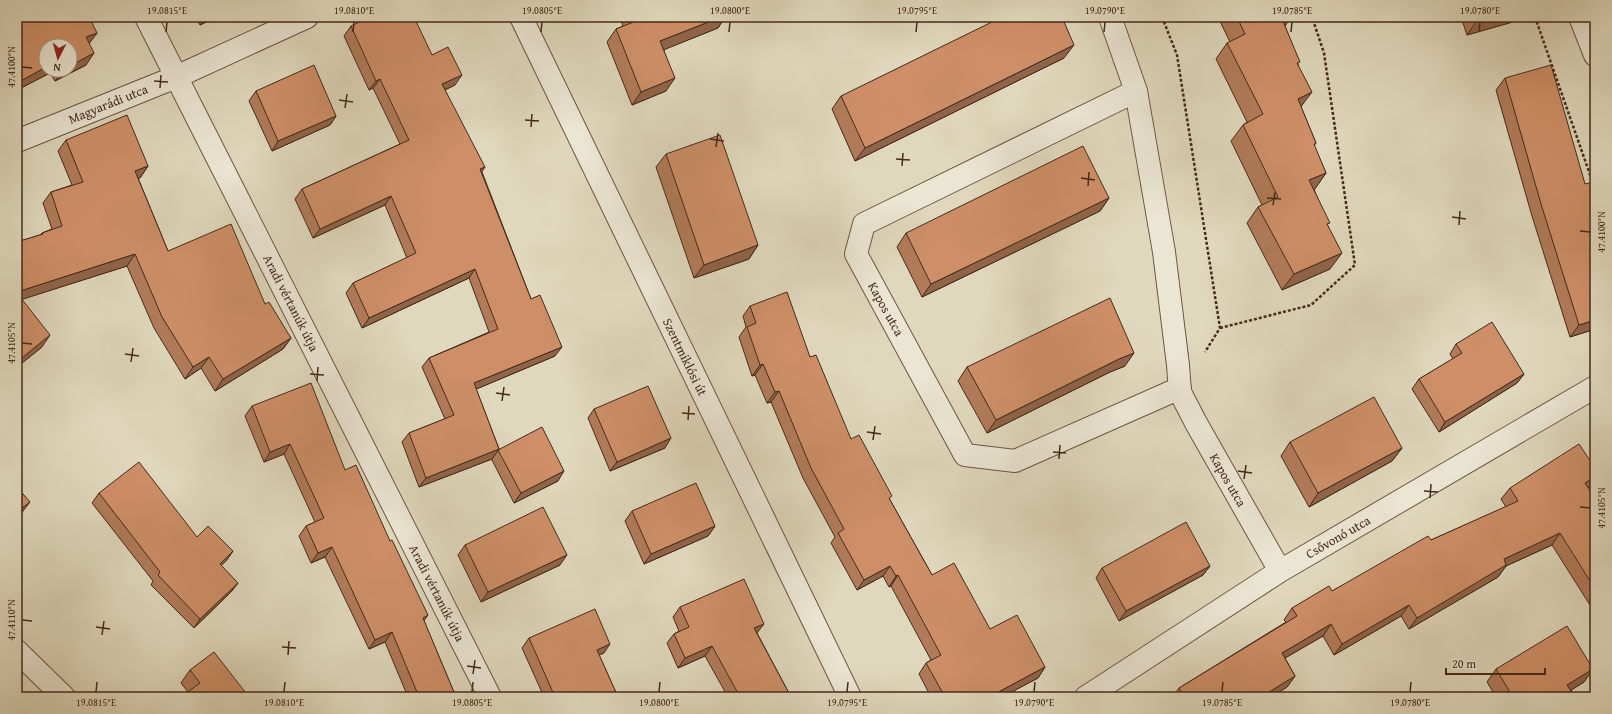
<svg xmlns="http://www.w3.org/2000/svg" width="1612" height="714" font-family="'Gentium Book Plus',serif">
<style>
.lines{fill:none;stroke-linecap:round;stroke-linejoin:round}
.minor-casing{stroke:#6c5643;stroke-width:24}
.path{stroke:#452a1a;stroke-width:2.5;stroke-dasharray:3 2;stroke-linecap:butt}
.minor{stroke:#ebe6d4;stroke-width:22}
.wall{fill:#b17b59;stroke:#452a1a;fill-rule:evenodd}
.shaded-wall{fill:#906449;stroke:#452a1a}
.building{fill:#ce8f68;stroke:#452a1a}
.ticks{fill:none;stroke:#452a1a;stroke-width:1.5}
.labels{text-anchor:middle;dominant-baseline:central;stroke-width:3.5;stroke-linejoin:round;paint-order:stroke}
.street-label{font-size:13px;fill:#452a1a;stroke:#ebe6d4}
.neatline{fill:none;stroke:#452a1a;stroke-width:1.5}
.ticks-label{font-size:10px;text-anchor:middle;fill:#452a1a}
</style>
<rect width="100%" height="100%" fill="#e0d8bd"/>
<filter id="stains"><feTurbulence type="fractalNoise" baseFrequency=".005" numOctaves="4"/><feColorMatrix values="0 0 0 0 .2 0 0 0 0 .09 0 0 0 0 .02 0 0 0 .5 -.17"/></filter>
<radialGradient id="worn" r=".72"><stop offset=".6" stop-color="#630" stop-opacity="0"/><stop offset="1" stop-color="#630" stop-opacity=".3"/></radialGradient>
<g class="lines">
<defs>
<path id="minor" d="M146 17 490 697
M521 17 850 697
M1110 17 1136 91 1164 252 1178 365 1180 392 1196 423 1280 571
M1580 17 1595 55
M1136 91 864 224 856 254 965 455 1015 461 1180 388
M17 141 176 77 307 17
M17 651 64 697
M1086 697 1280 571 1595 387"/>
</defs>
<use href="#minor" class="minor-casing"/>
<path class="path" d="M1162 17 1177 55 1220 328 1205 352
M1535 17 1595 189
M1220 328 1311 305 1355 265 1324 53 1312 17"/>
<use href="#minor" class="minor"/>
</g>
<path class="wall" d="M195 17H217L200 25Z
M621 17H725L718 28 664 49 666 91 632 105 607 42 616 29 623 26 620 18Z
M1218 17H1291L1285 26 1298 64 1301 107 1316 143 1314 146 1326 173 1314 189 1328 226 1330 269 1282 290 1247 223 1258 207 1262 205 1231 141 1243 125 1247 122 1216 59 1227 43 1230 42Z
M1461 17H1519L1516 21 1467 35Z
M17 23 97 33 89 43 86 65 55 81 50 73 17 90ZM70 46V70H46Z
M351 26 432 55 455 85 445 90 482 172 531 299 555 356 476 389 499 449 558 481 514 503 492 460V459L419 487 402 442 409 433 445 419 422 367 429 358 489 332 469 278 362 328 346 293 353 283 407 258 385 205 313 238 295 199 302 189 400 144 373 88 369 90 344 36Z
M1064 58 855 161 832 109 841 96Z
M1505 78 1585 184 1595 187V329L1570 337 1532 216 1496 90Z
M256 91 336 116 330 125 272 151 249 101Z
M66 140 148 166 140 178H138L168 251 265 304 291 338 283 349 215 391 201 368 185 379 154 328 127 266 22 299 42 347 17 367V242L40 235 42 233 52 229 43 203 51 192 72 185 58 151Z
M666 154 758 245 749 259 694 278 656 167Z
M1109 198 1100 211 922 297 897 247 906 233Z
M750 306 810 357 851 439 890 500 932 575 990 629 1045 667 1038 678 1002 697H931L919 674 926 663 931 660 891 586 889 587 883 576 857 590 831 543 835 537 803 478 771 402 767 403 755 375 752 376 739 337 746 327 743 316Z
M1456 344 1524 374 1517 383 1439 432 1412 389 1419 379 1453 359 1450 354Z
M1125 366 1110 372 987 433 958 381 967 367Z
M252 406 345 470 424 621 456 697H408L385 642 369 649 325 557 311 563 299 536 306 526 315 522 284 454 264 462 245 416Z
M594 409 665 448 610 471 588 418Z
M1290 442 1402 448 1392 461 1309 507 1281 456Z
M1591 486 1588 488 1595 499V613L1552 545 1506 566 1498 577 1409 629 1401 616 1334 655 1323 636 1285 658 1295 676 1287 687 1272 697H1172L1179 688 1286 622 1284 620 1292 608 1332 591 1431 540 1506 507 1501 499 1510 488Z
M99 493 197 537 233 551 226 561 221 566 238 583 231 592 194 628 151 585 153 581 92 503Z
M632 511 715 526 708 536 644 564 625 521Z
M465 545 560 565 481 602 458 555Z
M1210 566 1203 575 1119 621 1096 578 1102 568Z
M680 607 757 633 791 697H728L705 656 678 668 667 643 674 634 679 631 673 617Z
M529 638 604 653 599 655 618 697H544L522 648Z
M1496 669H1593L1584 682 1571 690 1575 697H1496L1487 682Z
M190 670 249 697 188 692 181 683Z"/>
<path class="shaded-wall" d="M205 17H217L200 25Z
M721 17H725L718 28 651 55 660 41Z
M1285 17H1291L1284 27 1282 19Z
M1493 17H1519L1516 21 1467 35 1476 22Z
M97 33 88 45 86 37Z
M1074 45 1064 58 855 161 865 148Z
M94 53 86 65 55 81 63 70H70V66Z
M46 67V70H52L50 73 17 90V83Z
M462 75 455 85 436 94 442 84Z
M675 78 666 91 632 105 641 92Z
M380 79 373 88 369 90 376 81Z
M1312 92 1300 108 1298 99Z
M336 116 330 125 272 151 278 141Z
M148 166 140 178 127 182 135 171Z
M485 167 479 176 480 169Z
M1326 173 1315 189 1298 197 1309 180Z
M391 196 385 205 313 238 320 229Z
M1109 198 1100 211 922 297 931 284Z
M758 245 749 259 694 278 704 265Z
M1342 253 1330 269 1282 290 1294 274Z
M135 254 127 266 17 301V292Z
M475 269 469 278 362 328 369 318Z
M1595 320V329L1570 337 1579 325Z
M50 335 42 347 17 367V362Z
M291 338 283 349 215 391 223 379Z
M562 347 555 356 467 393 474 383Z
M1134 353 1125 366 1110 372 987 433 996 420 1119 359Z
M209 357 201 368 185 379 193 367Z
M763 364 755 375 752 376 760 365Z
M1524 374 1517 383 1439 432 1445 422Z
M779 391 771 402 767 403 775 392Z
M671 438 665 448 610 471 617 462Z
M290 444 284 454 264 462 270 452Z
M1402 448 1392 461 1309 507 1318 493Z
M499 449 492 459 419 487 426 478Z
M564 471 558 481 514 503 521 493Z
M1595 477V480L1591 486 1577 495 1585 483Z
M30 502 20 515 17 518V512Z
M715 526 708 536 644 564 651 554Z
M1560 533 1552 545 1506 566 1498 577 1409 629 1417 618 1504 559Z
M332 547 325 557 311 563 318 553Z
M233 551 226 561 213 574 220 564Z
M567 555 560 565 481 602 488 592Z
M890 566 883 576 857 590 864 580Z
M1210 566 1203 575 1119 621 1126 611Z
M898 575 891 586 889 587 896 576Z
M238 583 231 592 194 628 200 619Z
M1409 605 1401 616 1334 655 1342 644Z
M428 615 421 625 423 618Z
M764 624 757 633 754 628Z
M1331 624 1323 636 1273 665 1282 653Z
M392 632 385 642 369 649 375 640Z
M610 644 604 653 590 659 597 650Z
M712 646 705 656 678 668 685 658Z
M1045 667 1038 678 1002 697H989Z
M1593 669 1584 682 1560 697 1567 685Z
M1295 676 1287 687 1272 697H1261Z"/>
<path class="building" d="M29 17H89L97 33 86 37 94 53 70 66V46H46V67L17 83V23Z
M370 17H414L432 55 448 47 462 75 442 84 485 167 480 169 531 299 540 295 562 347 474 383 499 449 426 478 409 433 454 415 429 358 498 329 475 269 369 318 353 283 416 253 391 196 320 229 302 189 409 140 380 79 376 81 351 26Z
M634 17H721L660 41 675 78 641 92 616 29 636 21Z
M1002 17H1062L1074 45 865 148 841 96Z
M1237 17H1285L1282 19 1300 62 1297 63 1312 92 1298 99 1316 143 1314 144 1326 173 1309 180 1330 223 1327 224 1342 253 1294 274 1258 207 1278 197 1243 125 1263 114 1227 43 1245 34Z
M1475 17H1493L1476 22Z
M314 65 336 116 278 141 256 91Z
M1551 65 1585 184 1593 182 1595 187V320L1579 325 1541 204 1505 78Z
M127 115 148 166 135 171 168 251 231 224 265 304 269 302 291 338 223 379 209 357 193 367 162 317 135 254 17 292V242L43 234 42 233 62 226 51 192 83 182 66 140Z
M720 135 758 245 704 265 666 154Z
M1083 146 1109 198 931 284 906 233Z
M787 292 810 357 816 355 851 439 859 435 892 496 889 498 932 575 954 563 990 629 1017 615 1045 667 989 697H945L926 663 941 655 898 575 896 576 890 566 864 580 838 533 844 529 811 468 779 391 775 392 763 364 760 365 747 327 756 323 750 306Z
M17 293 50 335 17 362Z
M1110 298 1134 353 1119 359 996 420 967 367Z
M1492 322 1524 374 1445 422 1419 379 1462 353 1456 344Z
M311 383 345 470 356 465 390 541 392 540 428 615 423 618 456 697H419L392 632 375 640 332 547 318 553 306 526 324 518 290 444 270 452 252 406Z
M648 386 671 438 617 462 594 409Z
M1374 397 1402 448 1318 493 1290 442Z
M542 427 564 471 521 493 498 450Z
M1579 444 1595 468V477L1585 483 1595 499V589L1560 533 1504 559 1506 565 1417 618 1409 605 1342 644 1331 624 1282 653 1295 676 1261 697H1184L1179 688 1297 616 1292 608 1329 586 1332 591 1428 536 1431 540 1518 501 1510 488Z
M139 462 197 537 208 526 233 551 220 564 238 583 200 619 158 575 160 572 99 493Z
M696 483 715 526 651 554 632 511Z
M17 487 30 502 17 512Z
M543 507 567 555 488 592 465 545Z
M1186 522 1210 566 1126 611 1102 568Z
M744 579 764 624 754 628 791 697H740L712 646 685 658 674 634 689 627 680 607Z
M595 609 610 644 597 650 618 697H555L529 638Z
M1567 626 1593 669 1567 685 1575 697H1513L1496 669Z
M214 652 249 697H181L200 683 190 670Z"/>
<path class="ticks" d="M166 32 167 22M353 32 354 22M541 32 542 22M729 32 730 22M916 32 917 22M1104 32 1105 22M1291 32 1292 22M1479 32 1480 22M22 67 32 68M154 81 168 82M160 88 161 75M339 100 353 102M345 108 347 94M525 120 539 121M531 127 532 114M710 139 724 141M716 147 718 133M896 159 910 160M902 166 903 153M1081 178 1095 180M1088 186 1089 172M1267 198 1281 199M1273 205 1275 192M1452 217 1466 219M1459 225 1460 211M1580 231 1590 232M22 343 32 344M125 354 139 356M131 362 133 348M310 374 324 375M317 381 318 367M496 393 510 395M502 401 504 387M682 413 695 414M688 420 689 406M867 432 881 434M873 440 875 426M1053 452 1066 453M1059 459 1060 445M1238 471 1252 473M1244 479 1246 465M1424 491 1438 492M1430 498 1431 484M1580 507 1590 508M22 620 32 621M96 627 110 629M102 635 104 621M282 647 296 648M288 655 289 641M467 666 481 668M473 674 475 660M96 692 97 682M284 692 285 682M472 692 473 682M659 692 660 682M847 692 848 682M1034 692 1035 682M1222 692 1223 682M1410 692 1411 682"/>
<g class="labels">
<g class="street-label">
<text transform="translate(108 104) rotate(-22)">Magyarádi utca</text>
<text transform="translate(291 303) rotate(63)">Aradi vértanúk útja</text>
<text transform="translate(886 309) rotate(61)">Kapos utca</text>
<text transform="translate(685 357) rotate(64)">Szentmiklósi út</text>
<text transform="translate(1228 480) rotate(60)">Kapos utca</text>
<text transform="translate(1338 537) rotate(-30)">Csővonó utca</text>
<text transform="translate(437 593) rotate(63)">Aradi vértanúk útja</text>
</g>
</g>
<rect width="1612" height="714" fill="none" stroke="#e0d8bd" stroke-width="44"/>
<g transform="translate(58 58) rotate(186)"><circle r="19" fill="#ebe6d4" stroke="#a99b8a"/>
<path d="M0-3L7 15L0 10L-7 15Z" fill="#8f2418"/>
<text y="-6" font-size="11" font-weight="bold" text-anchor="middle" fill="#452a1a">N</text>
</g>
<path d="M1446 668v6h99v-6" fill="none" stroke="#452a1a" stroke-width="2"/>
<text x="1452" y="668" font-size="12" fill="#452a1a" stroke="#ebe6d4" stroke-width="3" paint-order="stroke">20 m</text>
<rect x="22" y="22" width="1568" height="670" class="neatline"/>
<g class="ticks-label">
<text x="167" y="14">19.0815°E</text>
<text x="354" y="14">19.0810°E</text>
<text x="542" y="14">19.0805°E</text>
<text x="730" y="14">19.0800°E</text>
<text x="917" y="14">19.0795°E</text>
<text x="1105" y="14">19.0790°E</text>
<text x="1292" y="14">19.0785°E</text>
<text x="1480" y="14">19.0780°E</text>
<text transform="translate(11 67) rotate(-90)" y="4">47.4100°N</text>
<text transform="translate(1601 232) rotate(-90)" y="4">47.4100°N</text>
<text transform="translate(11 343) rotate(-90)" y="4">47.4105°N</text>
<text transform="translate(1601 508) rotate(-90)" y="4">47.4105°N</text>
<text transform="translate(11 620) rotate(-90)" y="4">47.4110°N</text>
<text x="96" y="706">19.0815°E</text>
<text x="284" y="706">19.0810°E</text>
<text x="472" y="706">19.0805°E</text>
<text x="659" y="706">19.0800°E</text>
<text x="847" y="706">19.0795°E</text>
<text x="1034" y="706">19.0790°E</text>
<text x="1222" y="706">19.0785°E</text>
<text x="1410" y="706">19.0780°E</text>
</g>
<rect width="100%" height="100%" filter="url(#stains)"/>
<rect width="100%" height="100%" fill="url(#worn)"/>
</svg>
